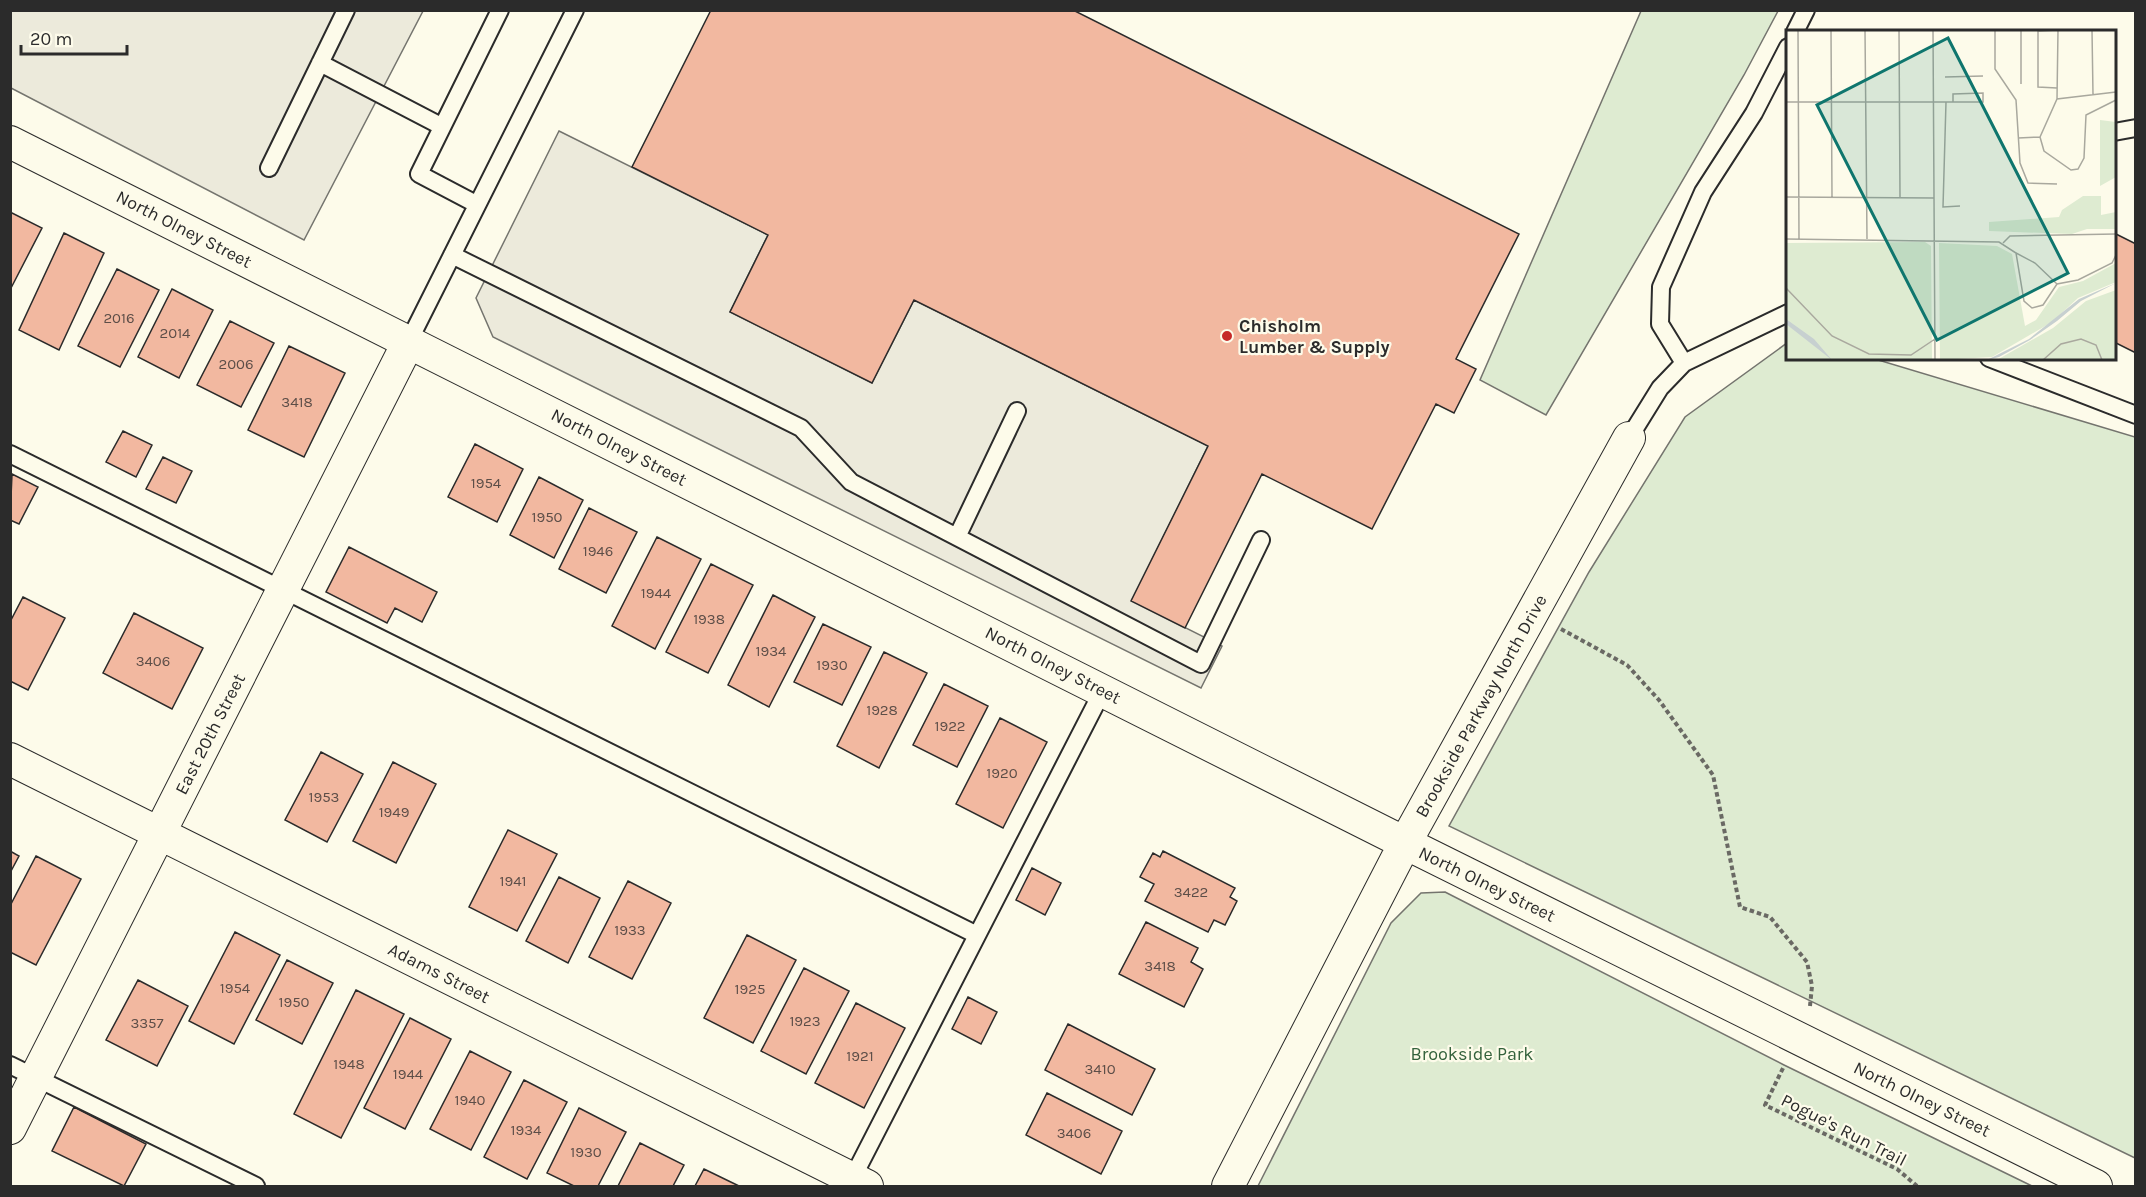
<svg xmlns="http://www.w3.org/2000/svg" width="2146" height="1197" font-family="Karla,sans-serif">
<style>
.green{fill:#deebd1;stroke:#74746e;stroke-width:1.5}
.parking{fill:#eceadb;stroke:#74746e;stroke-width:1.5}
.building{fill:#f2b8a0;stroke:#2b2b2b;stroke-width:1.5}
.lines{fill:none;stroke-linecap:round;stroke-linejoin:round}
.service-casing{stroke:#2b2b2b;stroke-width:20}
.minor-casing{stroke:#2b2b2b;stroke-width:34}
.path{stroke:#6a6964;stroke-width:4;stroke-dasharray:4.5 3;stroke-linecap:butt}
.service{stroke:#fdfbea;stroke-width:16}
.minor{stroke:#fdfbea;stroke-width:32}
.poi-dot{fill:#c62828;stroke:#fdfbea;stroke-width:2}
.labels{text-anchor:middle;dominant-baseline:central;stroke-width:4.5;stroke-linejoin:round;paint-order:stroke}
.number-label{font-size:15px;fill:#5d4e48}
.street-label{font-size:18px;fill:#2b2b2b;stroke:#fdfbea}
.poi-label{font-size:18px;font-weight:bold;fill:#2b2b2b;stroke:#fdfbea;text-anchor:start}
.park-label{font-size:18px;fill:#34623c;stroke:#fdfbea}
.inset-road{fill:none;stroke:#a9a89e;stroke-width:1.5}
.view{fill:#0f766e;fill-opacity:0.15;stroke:#0f766e;stroke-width:3}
.inset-edge{fill:none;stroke:#2b2b2b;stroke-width:3}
</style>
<rect width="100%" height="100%" fill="#fdfbea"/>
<path class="green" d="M1641 11H1778L1744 75 1546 415 1480 380Z
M1787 343 1788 358 1875 359 2135 437V1158L1449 826 1589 572 1685 417Z
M1445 892 1784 1065 2032 1186H1258L1391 923 1421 893Z"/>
<path class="parking" d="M10 11H423L304 240 11 88Z
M559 131 768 235 730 312 872 383 914 300 1208 446 1132 601 1222 646 1201 688 493 337 476 298Z"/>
<path class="building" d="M711 10H1073L1519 234 1456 359 1476 369 1454 413 1436 404 1372 529 1262 474 1185 628 1131 601 1208 446 914 300 872 383 730 312 768 235 632 167Z
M10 212 42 228 10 290Z
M64 233 104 253 59 350 19 330Z
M2114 233 2136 244V353L2114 342Z
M117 269 159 290 120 367 78 346Z
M172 289 213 310 179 378 138 357Z
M230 321 274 343 241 407 197 385Z
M289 346 345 373 304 457 248 430Z
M123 431 152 445 136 477 106 462Z
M475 444 523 469 497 522 448 497Z
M163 457 192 471 176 503 146 489Z
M12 474 38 487 19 524 10 520Z
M539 477 583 500 554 558 510 535Z
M589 508 637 532 606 593 559 569Z
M657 537 701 559 655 649 612 626Z
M349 547 437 592 422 622 395 608 387 623 326 592Z
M711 564 753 585 708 673 666 652Z
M773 595 815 617 769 707 728 685Z
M23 597 65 618 28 690 10 681V622Z
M134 613 203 648 172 709 103 673Z
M823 624 871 647 842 705 794 682Z
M884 652 927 673 879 768 837 746Z
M944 684 988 706 957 767 913 745Z
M1000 718 1047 742 1003 828 956 804Z
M321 752 363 774 327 842 285 820Z
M393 762 436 784 396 863 353 841Z
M508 830 557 854 517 931 469 907Z
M10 851 19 856 10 873Z
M1163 851 1235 888 1230 897 1237 901 1225 925 1214 920 1208 932 1145 901 1154 884 1140 877 1153 853 1160 857Z
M36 856 81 879 36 965 10 952V906Z
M1032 868 1061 883 1045 915 1016 900Z
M559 877 600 898 568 963 526 941Z
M628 881 671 903 632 979 589 957Z
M1146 922 1198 948 1191 962 1203 969 1184 1007 1119 974Z
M235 932 280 955 234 1044 189 1021Z
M747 935 796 960 753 1043 704 1018Z
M287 960 333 983 302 1044 256 1020Z
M804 968 849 991 806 1074 761 1051Z
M138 980 188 1006 157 1066 106 1040Z
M356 990 404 1014 341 1138 294 1114Z
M968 997 997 1012 981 1044 952 1029Z
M856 1003 905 1028 864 1108 815 1083Z
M410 1018 451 1039 405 1129 364 1108Z
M1068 1024 1155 1069 1132 1115 1045 1070Z
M470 1051 511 1072 471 1150 430 1129Z
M524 1080 567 1102 527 1179 484 1157Z
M1047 1093 1122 1131 1101 1174 1026 1135Z
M74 1107 146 1144 124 1186 52 1151Z
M579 1108 626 1132 598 1186H574L547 1173Z
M640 1143 684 1165 673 1186H618Z
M704 1169 739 1186H695Z"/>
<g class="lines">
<defs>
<path id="service" d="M1795 32 1806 10
M320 63 441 126
M2114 132 2136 128
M269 168 346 10
M476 204 419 174 500 10
M452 255 801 428 851 482 1201 664 1261 540
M409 341 575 10
M1989 358 2136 415
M1684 363 1660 324 1661 287 1703 192 1754 113 1788 47
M1629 438 1660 388 1684 363 1788 313
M10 454 977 935
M957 537 1017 411
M10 1065 256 1186
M850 1183 1103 690"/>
<path id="minor" d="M10 142 1405 843 2096 1186
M10 759 867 1186
M10 1128 409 341
M1228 1186 1405 843 1629 438"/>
</defs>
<use href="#service" class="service-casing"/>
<use href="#minor" class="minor-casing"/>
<path class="path" d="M1561 629 1627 665 1659 700 1713 775 1740 907 1770 917 1807 962 1812 986 1810 1006
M1783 1068 1765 1105 1897 1169 1917 1186"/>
<use href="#service" class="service"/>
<use href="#minor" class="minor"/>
</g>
<circle class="poi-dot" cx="1227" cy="336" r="6"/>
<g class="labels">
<g class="number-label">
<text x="119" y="318">2016</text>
<text x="175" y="333">2014</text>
<text x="236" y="364">2006</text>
<text x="297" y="402">3418</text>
<text x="486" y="483">1954</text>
<text x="547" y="517">1950</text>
<text x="598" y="551">1946</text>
<text x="656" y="593">1944</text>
<text x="709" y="619">1938</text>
<text x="771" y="651">1934</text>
<text x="153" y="661">3406</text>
<text x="832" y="665">1930</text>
<text x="882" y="710">1928</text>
<text x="950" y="726">1922</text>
<text x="1002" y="773">1920</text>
<text x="324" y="797">1953</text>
<text x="394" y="812">1949</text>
<text x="513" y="881">1941</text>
<text x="1191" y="892">3422</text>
<text x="630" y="930">1933</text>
<text x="1160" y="966">3418</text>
<text x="235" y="988">1954</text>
<text x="750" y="989">1925</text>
<text x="294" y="1002">1950</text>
<text x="805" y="1021">1923</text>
<text x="147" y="1023">3357</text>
<text x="860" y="1056">1921</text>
<text x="349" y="1064">1948</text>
<text x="1100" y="1069">3410</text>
<text x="408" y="1074">1944</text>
<text x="470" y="1100">1940</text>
<text x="526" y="1130">1934</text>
<text x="1074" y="1133">3406</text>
<text x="586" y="1152">1930</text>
</g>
<g class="street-label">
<text transform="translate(184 229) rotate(27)">North Olney Street</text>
<text transform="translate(619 447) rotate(27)">North Olney Street</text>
<text transform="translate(1053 665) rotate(27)">North Olney Street</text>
<text transform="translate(1481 706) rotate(-61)">Brookside Parkway North Drive</text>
<text transform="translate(210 734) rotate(-63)">East 20th Street</text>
<text transform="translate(1487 884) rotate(26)">North Olney Street</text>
<text transform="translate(439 973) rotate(27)">Adams Street</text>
<text transform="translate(1922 1099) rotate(26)">North Olney Street</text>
<text transform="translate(1844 1130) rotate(27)">Pogue's Run Trail</text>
</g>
<g class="poi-label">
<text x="1239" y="326">Chisholm<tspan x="1239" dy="21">Lumber &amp; Supply</tspan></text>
</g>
<g class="park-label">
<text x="1472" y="1054">Brookside Park</text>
</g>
</g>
<g transform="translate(1786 30)">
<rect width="330" height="330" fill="#fdfbea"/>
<path d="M314 90 330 92V147L314 156ZM297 166H315V185L330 182V199H301L286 204 203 201V192L273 187 276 180ZM139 212 145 216 146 330H0V213ZM153 213 211 216 226 224 239 296 250 290 273 257 297 251 330 233V252L292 268 266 292 206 327 154 330ZM330 260V330H211L267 298 300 271Z" fill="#deebd1"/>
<path d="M330 253 295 271 271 291 244 310 213 327 201 330 243 309 293 269ZM0 289 28 309 46 330 0 294Z" fill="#c7d0d0"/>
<path class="inset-road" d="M12 0 13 209M45 0 46 167M79 0 81 209M113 0 114 167M147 0 149 330M209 0V39L230 70 234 133 242 153 271 154M235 0V54M306 0 307 65M159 47 197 46M271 69 272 0 252 1V57L271 58M0 72H197V63L167 64V72M160 72 157 177 174 176M254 107 258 121 285 140 292 139 298 128 300 85 330 70M232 108 254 107 271 69 330 62M0 167 148 168M0 209 213 212 230 223 238 271 246 278 257 275 271 254 292 250 326 233 330 225M217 213 224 206 330 204M230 223 249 233 271 254M0 258 46 306 83 324 125 325 149 309M257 330 275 314 295 309 310 315 316 330"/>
<path class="view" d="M162 8 282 243 151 310 31 75Z"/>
<rect width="330" height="330" class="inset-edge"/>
</g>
<rect width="2146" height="1197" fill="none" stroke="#2b2b2b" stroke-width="24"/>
<path d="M21 45v9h106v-9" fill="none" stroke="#2b2b2b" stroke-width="3"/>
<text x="30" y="45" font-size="18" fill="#2b2b2b" stroke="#fdfbea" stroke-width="4.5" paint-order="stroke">20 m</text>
</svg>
